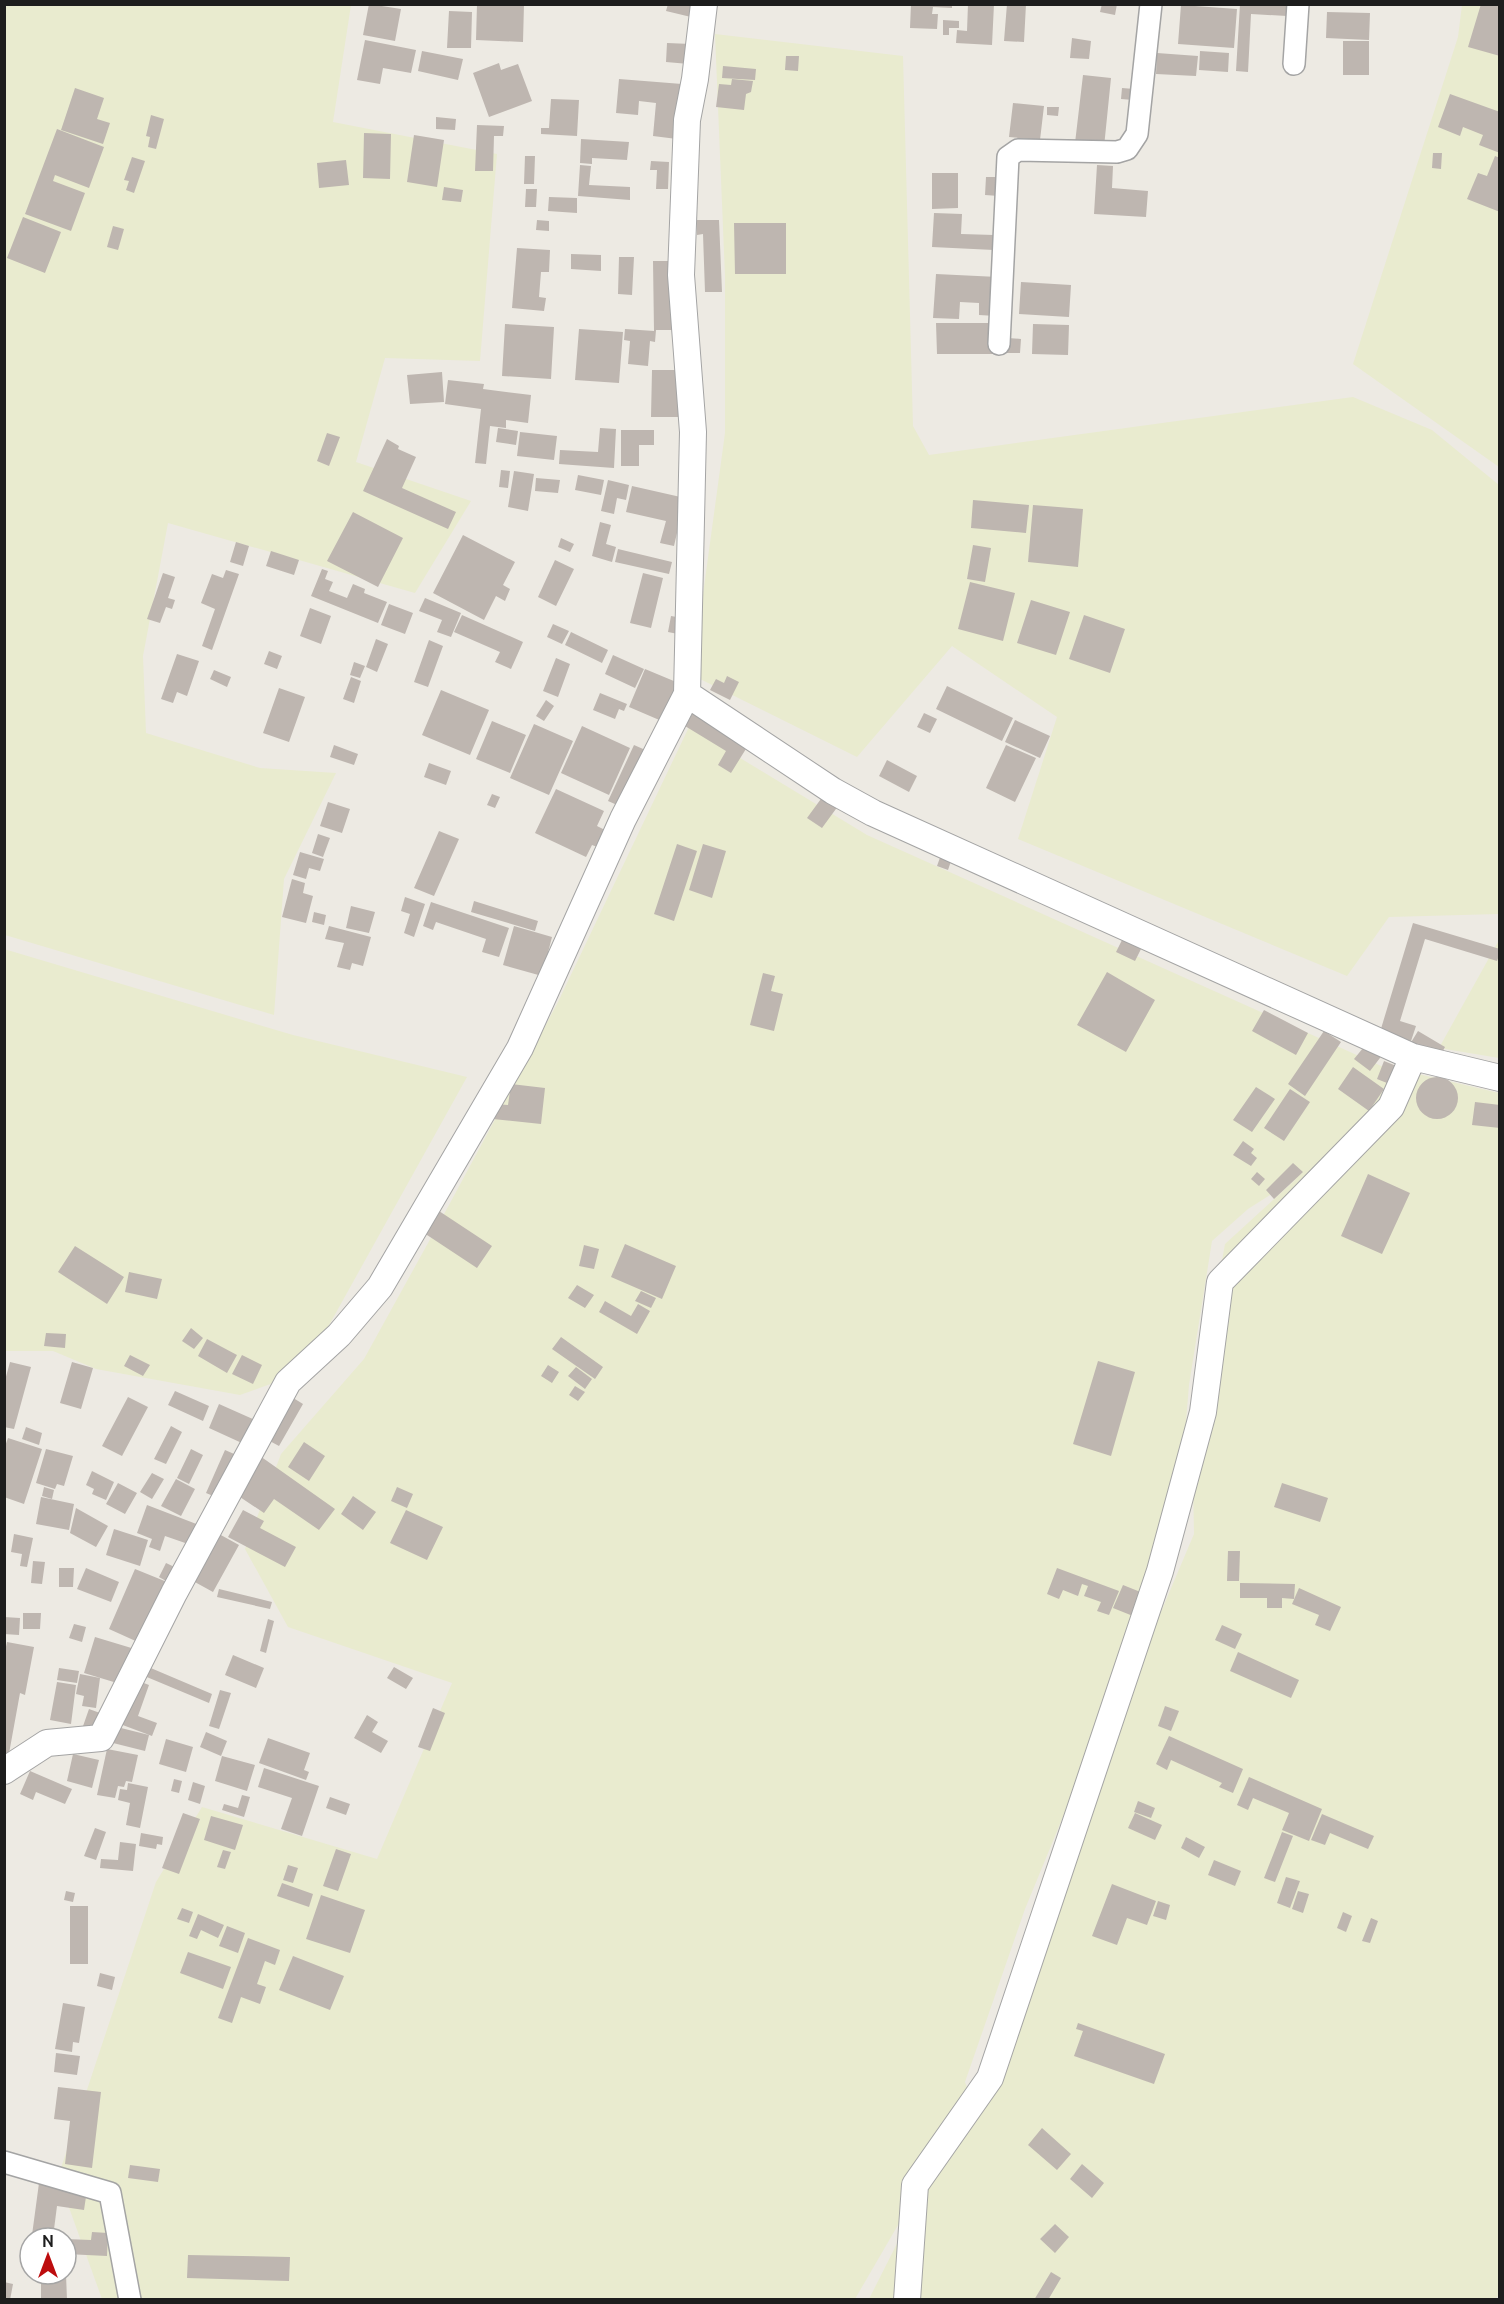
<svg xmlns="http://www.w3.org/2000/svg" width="1504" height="2304" font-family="Ubuntu,sans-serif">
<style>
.farmland{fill:#e9ebcf;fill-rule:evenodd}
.building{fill:#beb6b0}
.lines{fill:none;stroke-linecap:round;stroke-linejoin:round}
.minor-casing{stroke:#a4a4a4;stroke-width:24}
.tertiary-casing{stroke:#a4a4a4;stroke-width:28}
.minor{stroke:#fff;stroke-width:21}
.tertiary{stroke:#fff;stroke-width:26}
</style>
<rect width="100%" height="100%" fill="#edeae3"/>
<path class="farmland" d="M4 5H351L333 122 497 154 480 361 385 358 356 462 471 501 415 593 168 523 143 656 146 733 260 768 336 773 284 879 274 1015 5 935Z
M1462 5H1499V467L1353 364 1458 37Z
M715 34 903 56 913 426 929 455 1353 397 1432 430 1499 485 1498 914 1389 917 1347 976 1018 839 1057 717 952 646 857 757 692 675 725 433V276Z
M689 727 867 835 1399 1074 1414 1073 1499 1093 1500 2294 1495 2299H869L962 2115 855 2299H102L58 2177 156 1882 202 1807 377 1859 452 1683 288 1627 245 1549 281 1454 364 1359 449 1205 558 1002ZM1297 1178 1225 1244 1192 1425 1194 1534 1042 1893 971 2099 965 2082 1025 1909 1176 1542 1189 1385 1212 1241 1248 1209Z
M1499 940V1058L1439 1048Z
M4 949 293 1035 467 1077 303 1372 240 1395 96 1369 53 1351H5Z"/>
<path class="building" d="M369 4 401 9 395 41 363 35Z
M477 4H524L523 42 476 40Z
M668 4H694L691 17 666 11Z
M911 4H952V8L933 7 932 14H938L937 29 910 28Z
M968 4H994L992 45 956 43 957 30 967 31Z
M1007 4H1026L1024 42 1004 41Z
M1102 4H1117L1115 15 1100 12Z
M1240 4H1288L1287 16 1251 14 1248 72 1236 71Z
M1481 4 1500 5V56L1468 47Z
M1181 5 1237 9 1234 48 1178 44Z
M449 11 472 12 471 48H447Z
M1327 12 1370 13 1369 40 1326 38Z
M943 20 959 21V28H949V35H943Z
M1072 38 1091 41 1089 59 1070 58Z
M365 40 416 50 411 73 383 68 380 84 357 80Z
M1343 41H1369V75H1343Z
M667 43 691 44 689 64 666 62Z
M422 51 463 59 458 80 418 71Z
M1200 51 1229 53 1228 72 1199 70Z
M1157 53 1198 56 1196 76 1156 74Z
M786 56H799L798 71 785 70Z
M499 63 501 70 518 64 532 101 489 117 473 73Z
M723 66 756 69 755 80 722 78Z
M1083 75 1111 78 1104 147 1075 143Z
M619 79 682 84 677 139 653 136 656 103 639 101 638 115 616 113Z
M732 79 753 81 751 92 746 94 744 110 716 107 719 84 731 85Z
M75 88 104 98 97 119 110 123 103 144 61 130Z
M1122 88 1134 89 1133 100 1121 99Z
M1450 94 1500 112V153L1479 145 1483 135 1463 127 1460 136 1438 127Z
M551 99 579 100 577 136 541 134V128H549Z
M1013 103 1044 106 1040 140 1009 137Z
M1047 107H1059L1058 116 1047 115Z
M151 115 164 119 156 149 148 147 150 137 146 136Z
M436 117 456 119 455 130 436 129Z
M477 125 504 126 503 136H494L493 171H475Z
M57 129 104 147 89 188 55 175 53 181 85 193 71 231 25 214Z
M364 133 391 134 390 179 363 178Z
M414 135 444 140 437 187 407 182Z
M581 139 629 142 627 160 592 158V164L580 163Z
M1433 153H1442L1441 169 1432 168Z
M525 156H535L534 184H524Z
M1495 156 1500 158V212L1467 199 1478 173 1487 176Z
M132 157 145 161 134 193 126 190 129 181 124 180Z
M346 160 349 185 319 188 317 163Z
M651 161 669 162 668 189H656L657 170H650Z
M580 165 591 166 589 185 630 187V200L578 196Z
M1097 165 1113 166 1112 188 1148 191 1146 217 1094 214Z
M932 173H958V208L932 209Z
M986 177H1000L999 196 985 195Z
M444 187 463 190 461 202 442 200Z
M526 189H537L536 207H525Z
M549 197 577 198V213L548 211Z
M934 213 962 214 961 234 994 235V250L932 247Z
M23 217 61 232 45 273 7 258Z
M537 220 549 221V231L536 230Z
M697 220H719L722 292H705L703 234 697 235Z
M734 223H786V274H735Z
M113 226 124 229 118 250 107 247Z
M517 248 550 250 549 272H541L539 297 546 298 544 311 512 308Z
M571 254 601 255V271L571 269Z
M619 257H634L632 295 618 294Z
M653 261H672V330H656L655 342 650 341 648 366 628 364 630 341 624 340 625 329 654 331Z
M936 274 998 277 996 316 979 315V303L960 302 959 319 933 318Z
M1021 282 1071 285 1069 317 1019 314Z
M936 323H995V354H937Z
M505 324 554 327 551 379 502 376Z
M1033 324 1069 325 1068 355 1032 354Z
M579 329 623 332 619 383 575 380Z
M1008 338 1021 339 1020 353H1007Z
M652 370H686L684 417H651Z
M442 372 444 402 410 404 407 375Z
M448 380 484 384 483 389 531 395 528 423 506 420V428L490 426 486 464 475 463 481 409 445 404Z
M498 428 518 431 516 445 496 442Z
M600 428 616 429 614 468 559 464 560 450 598 452Z
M621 430H654V445H639V466H621Z
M520 432 557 436 554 460 517 456Z
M327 433 340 437 329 466 317 461Z
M387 439 399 446 398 449 416 457 402 488 456 512 448 529 363 491Z
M501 470 510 471 508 488 499 487Z
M514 471 534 474 528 511 508 507Z
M578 475 604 480 601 495 575 490Z
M536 478 560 480 558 493 535 491Z
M608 480 629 485 626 500 617 498 614 514 601 511Z
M632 486 685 498 674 546 660 543 666 521 626 512Z
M973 500 1029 505 1026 533 971 528Z
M1033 505 1083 509 1078 567 1028 562Z
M353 512 403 538 378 587 327 561Z
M600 522 611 525 606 544 616 547 612 562 592 556Z
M463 535 515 562 503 585 510 589 505 601 496 596 484 620 433 593Z
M561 538 574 544 570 552 558 547Z
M236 542 249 546 243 566 230 562Z
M973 545 991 548 985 582 967 579Z
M618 549 672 562 669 574 615 562Z
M271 551 299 560 294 575 266 566Z
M555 560 574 569 556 606 538 597Z
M322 569 328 571 325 579 333 582 329 591 347 598 353 584 365 589 364 593 387 602 378 623 311 596Z
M226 570 239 574 212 650 202 646 215 609 201 603 212 574 223 578Z
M163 573 175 577 168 598 175 600 172 609 166 607 160 623 147 619Z
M643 573 663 578 651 628 630 623Z
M970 582 1015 593 1003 641 958 629Z
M425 598 461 613 451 637 437 632 442 620 419 611Z
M1031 600 1070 612 1056 655 1017 643Z
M389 604 413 613 405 634 381 625Z
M310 608 331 616 321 644 300 636Z
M462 615 523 642 511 669 495 662 500 652 454 632Z
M1084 615 1125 629 1110 673 1069 659Z
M671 616 682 618 678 634 668 632Z
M553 624 569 631 562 644 547 637Z
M571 632 608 650 602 663 565 645Z
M376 639 388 644 377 672 366 667Z
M429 640 443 646 428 687 414 682Z
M269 651 282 656 277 669 264 664Z
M177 654 199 661 187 696 177 692 173 703 161 699Z
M613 655 644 669 635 688 605 674Z
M556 658 570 664 558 697 543 691Z
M354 662 365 666 360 678 350 675Z
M645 669 681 684 664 722 629 707Z
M214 670 231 677 227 687 210 679Z
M727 676 739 682 730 700 710 690 716 679 724 683Z
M351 677 361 681 354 703 343 699Z
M947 686 1013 718 1002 741 936 709Z
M279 688 305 697 289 742 263 733Z
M441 690 489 710 470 755 422 735Z
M600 693 627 704 624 711 619 709 615 719 593 710Z
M546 700 554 706 544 721 536 716Z
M694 711 749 744 731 773 718 765 726 751 685 726Z
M924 713 937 719 930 733 917 727Z
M1015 720 1050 736 1040 758 1005 742Z
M492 721 526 735 510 773 476 759Z
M534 724 573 741 549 795 510 778Z
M582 726 630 748 609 795 561 773Z
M334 745 358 754 354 765 330 757Z
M634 745 650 752 624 808 608 801Z
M1006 745 1036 758 1015 802 986 788Z
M887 760 917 776 909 792 879 776Z
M429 763 451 771 446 785 424 777Z
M556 789 604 811 597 826 607 831 600 848 592 845 586 857 535 833Z
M826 792 841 802 822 828 807 818Z
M492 794 500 797 495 808 487 805Z
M328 802 350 809 342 833 320 826Z
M439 831 459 839 434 896 414 888Z
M318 834 330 838 323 857 312 853Z
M677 844 697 851 674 921 654 914Z
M703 844 726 851 712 898 689 890Z
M300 852 324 859 320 871 309 868 306 879 293 875Z
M942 852 953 855 948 870 937 866Z
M292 879 305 883 303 893 313 896 306 923 282 917Z
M405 897 425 904 414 937 404 933 410 914 401 911Z
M474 901 538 921 535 931 471 912Z
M431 902 509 928 499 957 482 952 486 939 436 922 433 930 423 926Z
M351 906 375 912 369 933 346 928Z
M314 912 326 915 324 925 312 922Z
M1413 923 1500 949V953L1497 961 1425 939 1400 1021 1416 1026 1411 1041 1380 1032Z
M329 926 371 937 363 966 352 963 350 970 337 967 344 943 325 939Z
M514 926 552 937 542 976 503 965Z
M1122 940 1141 949 1135 961 1116 952Z
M1107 972 1155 1000 1126 1052 1077 1025Z
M763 973 775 976 771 991 783 994 774 1031 750 1025Z
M1264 1010 1308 1033 1296 1055 1252 1031Z
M1324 1031 1341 1042 1305 1096 1288 1084Z
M1418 1031 1445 1047 1438 1060 1410 1044Z
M1368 1042 1383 1054 1370 1071 1354 1059Z
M1384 1061 1399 1067 1392 1085 1377 1079Z
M1353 1067 1384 1089 1369 1111 1338 1089Z
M1416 1098a21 21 0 1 1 42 0a21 21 0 1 1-42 0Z
M511 1084 545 1088 541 1124 493 1119 495 1104 508 1105Z
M1256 1087 1275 1099 1252 1132 1233 1120Z
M1290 1089 1310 1102 1284 1141 1264 1128Z
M1475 1102 1500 1105V1128L1472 1125Z
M1243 1141 1254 1149 1251 1153 1257 1158 1251 1166 1233 1155Z
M1293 1163 1303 1172 1274 1199 1266 1190Z
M1257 1172 1265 1179 1259 1186 1251 1179Z
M1368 1174 1410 1193 1382 1254 1341 1236Z
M439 1211 492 1246 477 1268 424 1233Z
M625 1244 676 1266 662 1299 611 1277Z
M584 1245 599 1249 594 1269 579 1266Z
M75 1246 124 1277 107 1304 58 1272Z
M129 1272 162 1279 157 1299 125 1292Z
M577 1285 594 1295 585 1308 568 1298Z
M641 1291 656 1298 651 1308 635 1301Z
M605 1301 631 1316 638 1304 650 1311 637 1334 599 1312Z
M191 1328 203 1338 194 1349 182 1341Z
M46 1333 66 1334 65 1348 44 1346Z
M561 1337 603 1367 595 1379 552 1349Z
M207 1339 237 1355 227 1373 198 1356Z
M130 1355 150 1365 143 1376 124 1366Z
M242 1355 262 1365 253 1384 232 1374Z
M1098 1361 1135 1372 1111 1456 1073 1444Z
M10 1362 31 1367 14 1429 4 1427V1384Z
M72 1362 93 1368 81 1409 60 1403Z
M548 1365 559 1372 552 1383 541 1376Z
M576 1367 592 1379 585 1389 568 1376Z
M575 1386 585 1392 578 1401 569 1395Z
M175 1391 209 1406 203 1421 168 1405Z
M290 1396 303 1404 279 1446 266 1439Z
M128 1397 148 1407 122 1456 102 1446Z
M219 1404 255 1420 244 1444 209 1428Z
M171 1426 182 1432 166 1464 154 1459Z
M26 1427 42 1433 39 1445 22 1439Z
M8 1438 42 1449 24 1504 4 1497V1449Z
M304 1442 325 1456 309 1481 288 1467Z
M46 1449 73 1456 64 1486 57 1484 55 1489 36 1483Z
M191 1449 203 1455 189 1484 177 1478Z
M225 1450 241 1457 223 1500 206 1493Z
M260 1456 335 1509 319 1530 274 1499 264 1513 234 1493Z
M92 1471 114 1482 106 1500 92 1494 94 1489 86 1485Z
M152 1473 164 1479 152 1499 140 1492Z
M176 1479 195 1489 181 1516 161 1506Z
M118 1483 137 1493 125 1514 106 1504Z
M1282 1483 1328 1498 1320 1522 1274 1507Z
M44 1487 54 1490 52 1499 42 1496Z
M397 1487 413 1494 407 1508 391 1501Z
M353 1496 376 1512 363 1530 341 1514Z
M41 1497 74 1504 69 1530 36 1524Z
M147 1505 199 1525 191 1545 165 1536 160 1551 149 1547 152 1539 137 1533Z
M76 1508 108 1526 96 1547 70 1533Z
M243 1510 264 1521 260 1528 296 1547 285 1567 228 1537Z
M406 1510 443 1527 427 1560 390 1543Z
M114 1529 148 1540 140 1566 106 1555Z
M14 1534 33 1538 27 1567 20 1566 22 1554 11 1552Z
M219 1534 239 1545 213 1592 193 1581Z
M1228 1551H1240L1239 1581H1227Z
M33 1561 45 1562 42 1584 31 1583Z
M166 1563 183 1571 175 1586 159 1577Z
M59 1568H74L73 1587H59Z
M86 1568 119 1582 111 1602 77 1589Z
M1057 1568 1119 1591 1109 1615 1097 1611 1101 1602 1084 1596 1088 1586 1082 1584 1078 1596 1063 1590 1059 1599 1047 1594Z
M135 1569 167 1582 140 1643 109 1629Z
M1240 1583 1295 1584 1294 1599 1282 1598V1608H1267V1598H1240Z
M1123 1585 1148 1595 1138 1618 1113 1608Z
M1299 1588 1341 1607 1330 1631 1315 1625 1319 1615 1292 1604Z
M219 1589 272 1602 270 1609 217 1597Z
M23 1613H41L40 1629H23Z
M4 1617 20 1618 19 1635 4 1634Z
M268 1619 274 1621 266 1653 260 1651Z
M74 1624 86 1627 82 1642 69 1638Z
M1222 1625 1242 1634 1235 1649 1215 1640Z
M95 1637 138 1650 127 1686 84 1673Z
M7 1642 34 1647 25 1695 20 1693 8 1759H4V1656Z
M1238 1652 1299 1680 1291 1698 1230 1671Z
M233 1655 264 1668 256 1688 225 1675Z
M146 1666 212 1694 209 1703 142 1675Z
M394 1667 413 1678 406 1689 387 1678Z
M59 1668 79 1671 77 1683 57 1680Z
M80 1674 100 1678 96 1708 82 1706 84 1696 76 1694Z
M136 1680 149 1685 138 1716 157 1723 152 1736 120 1724Z
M57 1682 76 1685 71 1724 50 1720Z
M220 1690 231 1693 219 1729 209 1726Z
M1165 1706 1179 1711 1171 1731 1158 1726Z
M433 1708 445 1713 430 1751 418 1747Z
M89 1709 100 1713 93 1733 82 1729Z
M367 1715 378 1722 372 1732 388 1741 381 1753 354 1738Z
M117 1727 149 1735 145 1751 113 1743Z
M206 1732 227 1741 221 1756 200 1747Z
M1169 1736 1243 1769 1233 1793 1219 1787 1222 1783 1171 1760 1167 1770 1156 1764Z
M268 1738 310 1753 304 1770 309 1772 306 1780 259 1763Z
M166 1739 193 1747 186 1772 159 1764Z
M107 1749 138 1755 132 1782 126 1781 124 1787 118 1786 115 1798 97 1795Z
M73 1754 99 1760 92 1788 67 1781Z
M222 1756 255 1765 247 1791 215 1781Z
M264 1768 319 1786 302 1836 281 1829 292 1798 258 1787Z
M30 1771 72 1789 65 1804 36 1792 33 1800 20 1794Z
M1249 1777 1322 1809 1309 1841 1282 1830 1289 1813 1253 1798 1248 1810 1237 1805Z
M174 1779 182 1781 179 1793 171 1791Z
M193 1782 205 1786 200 1804 188 1800Z
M128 1783 148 1787 140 1828 126 1825 130 1803 118 1800 120 1789 127 1790Z
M242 1795 250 1797 244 1817 222 1810 224 1804 238 1808Z
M330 1797 350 1804 346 1815 326 1808Z
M1138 1801 1155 1808 1151 1818 1134 1812Z
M183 1813 200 1819 179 1874 162 1868Z
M1135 1813 1162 1825 1155 1840 1128 1828Z
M1322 1814 1374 1836 1368 1849 1330 1833 1325 1845 1311 1840Z
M211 1816 243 1825 235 1850 204 1840Z
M95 1828 106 1832 96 1860 84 1856Z
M1282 1832 1293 1836 1275 1882 1264 1878Z
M141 1833 163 1837 162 1845 157 1844 156 1849 139 1846Z
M1186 1837 1205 1847 1199 1858 1181 1848Z
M120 1842 136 1844 133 1871 100 1868 101 1859 118 1860Z
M336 1849 351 1854 338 1891 323 1886Z
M223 1850 231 1852 225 1869 217 1867Z
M1214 1860 1241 1871 1235 1886 1208 1875Z
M288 1865 298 1868 293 1883 283 1880Z
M1286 1877 1300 1881 1290 1908 1277 1903Z
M282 1883 313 1894 309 1907 277 1896Z
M1112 1884 1156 1901 1147 1925 1127 1918 1117 1945 1092 1936Z
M66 1891 75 1893 73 1902 64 1900Z
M1298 1891 1309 1894 1303 1913 1292 1909Z
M321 1895 365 1910 350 1953 306 1939Z
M1158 1901 1170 1905 1166 1920 1153 1916Z
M70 1906H88V1964H70Z
M182 1908 193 1912 189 1923 177 1919Z
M1343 1912 1352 1916 1346 1932 1337 1928Z
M198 1914 224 1925 218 1938 201 1930 197 1939 189 1936Z
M1371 1918 1378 1921 1370 1943 1362 1941Z
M227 1926 245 1933 238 1953 219 1946Z
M248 1938 280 1950 275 1965 265 1961 257 1984 266 1987 260 2004 241 1997 232 2023 218 2018Z
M188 1952 231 1967 223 1989 180 1973Z
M293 1956 344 1976 330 2010 279 1990Z
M100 1973 115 1977 112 1990 97 1986Z
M63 2003 85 2007 79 2043 73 2042 72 2052 55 2049Z
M1078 2023 1165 2054 1154 2084 1074 2056 1083 2031 1076 2029Z
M56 2053 80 2056 77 2075 54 2072Z
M58 2087 101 2092 92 2168 65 2164 70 2121 54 2119Z
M1042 2128 1071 2154 1057 2170 1028 2145Z
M1082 2164 1104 2183 1092 2198 1070 2179Z
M130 2165 160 2169 158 2182 128 2178Z
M39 2183 87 2190 84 2210 57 2206 53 2237 32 2235Z
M1055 2224 1069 2237 1055 2253 1040 2239Z
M92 2232 108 2233 107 2256 66 2254V2239L91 2240Z
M188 2255 290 2257 289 2281 187 2278Z
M1051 2272 1061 2278 1048 2300H1034Z
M41 2274H66L67 2300H41Z
M4 2282 13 2284 10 2300H4Z"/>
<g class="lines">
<defs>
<path id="minor" d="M1294 64 1298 4
M999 344 1008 157 1018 150 1117 152 1127 149 1137 134 1151 4
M4 2162 110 2193 130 2300"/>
<path id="tertiary" d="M687 694 833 791 873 813 1413 1057 1500 1078
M4 1771 47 1743 101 1738 174 1593 288 1382 339 1335 380 1287 520 1048 623 819 687 694 693 432 681 275 687 120 695 79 704 4
M907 2300 915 2185 990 2078 1160 1571 1203 1412 1220 1282 1391 1107 1413 1057"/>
</defs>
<use href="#minor" class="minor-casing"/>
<use href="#tertiary" class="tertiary-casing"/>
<use href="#minor" class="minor"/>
<use href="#tertiary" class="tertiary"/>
</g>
<rect width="1504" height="2304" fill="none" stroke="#1d1d1d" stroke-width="12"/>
<g transform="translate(48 2256)"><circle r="28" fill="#ffffff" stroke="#a5a5a5" stroke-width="1.5"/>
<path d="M0-4.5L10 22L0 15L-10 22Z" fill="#bd0d0e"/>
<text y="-9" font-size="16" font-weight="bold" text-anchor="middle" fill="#1d1d1d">N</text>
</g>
</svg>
